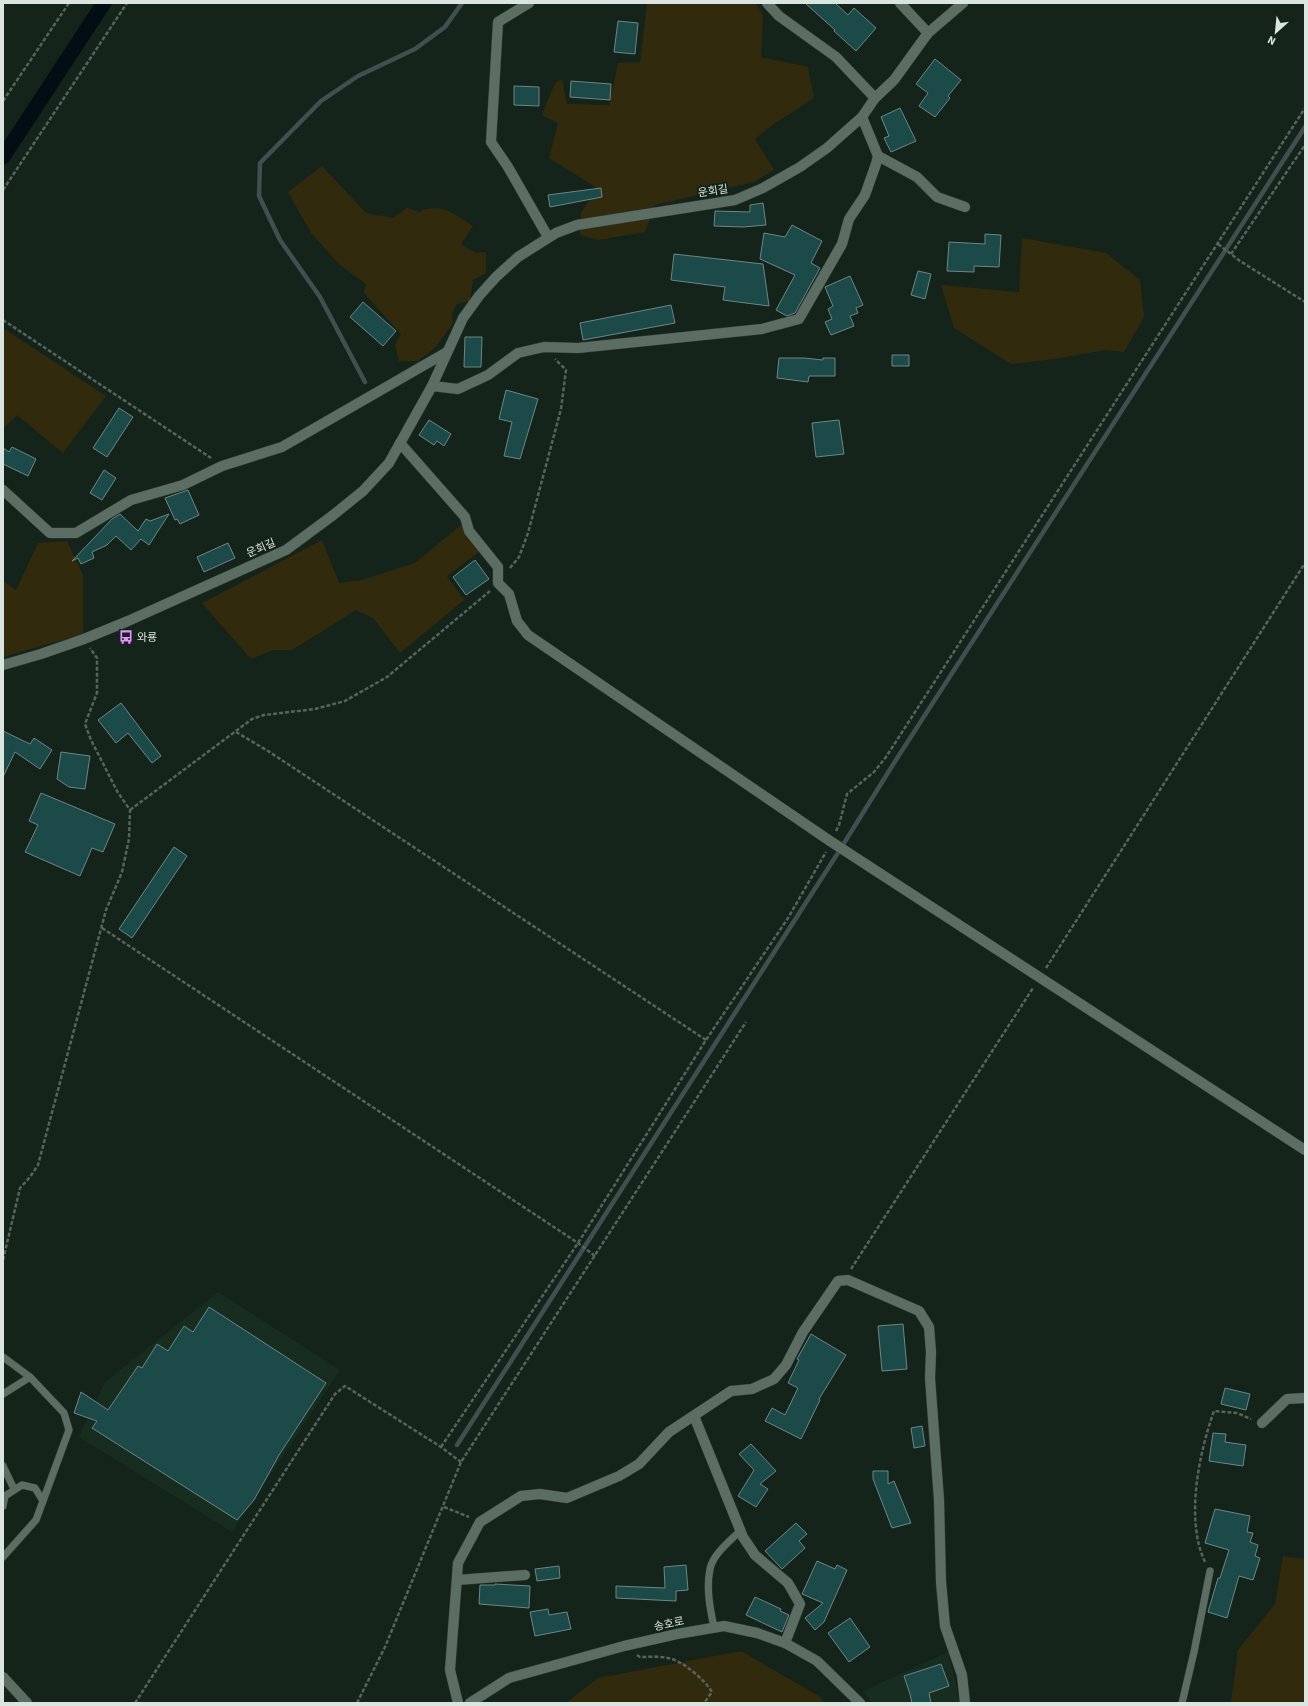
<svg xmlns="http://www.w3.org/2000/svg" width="1308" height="1706" font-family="'Source Sans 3','Noto Sans KR',sans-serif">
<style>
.built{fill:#162d20}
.green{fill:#322a0c}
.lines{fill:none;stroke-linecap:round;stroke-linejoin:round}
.stream{stroke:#434e51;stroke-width:4.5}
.canal{stroke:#020e14;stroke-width:15}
.building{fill:#1c4a48;stroke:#6e8684}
.service-casing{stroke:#323d36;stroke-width:8}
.minor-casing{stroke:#323d36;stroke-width:11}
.tertiary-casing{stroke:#323d36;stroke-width:11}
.secondary-casing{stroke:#323d36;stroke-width:11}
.path{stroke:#56645c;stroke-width:2.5;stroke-dasharray:4 2;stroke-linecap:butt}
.service{stroke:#5c6e63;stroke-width:7}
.minor{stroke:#5c6e63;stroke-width:10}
.tertiary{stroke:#5c6e63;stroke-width:10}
.secondary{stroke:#5c6e63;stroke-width:10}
.labels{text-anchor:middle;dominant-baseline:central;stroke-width:4;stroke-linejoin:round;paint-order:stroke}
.street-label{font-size:11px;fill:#dbe5df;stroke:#14241b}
.poi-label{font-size:11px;fill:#dbe5df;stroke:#14241b;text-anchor:start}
</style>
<rect width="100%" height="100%" fill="#14241b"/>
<path class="built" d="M218 1292 340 1370 232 1532 79 1437 105 1382Z
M948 1652 960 1703H872L863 1691Z"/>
<path class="green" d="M647 3H756L763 15 761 57 808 67 814 98 771 126 755 139 774 170 754 182 655 205 645 232 598 240 580 235 581 213 597 188 549 158 558 123 542 115 555 83 562 79 567 104 609 105 618 63 640 62Z
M322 166 366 213 393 218 407 208 419 212C440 201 456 215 473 226L461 244 476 253 486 252V273L473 280 470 301 457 304 452 313 453 323 435 348 418 361H399L395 345 401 334 364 293 366 284 339 264 311 233 288 192Z
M1022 238 1106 253 1140 280 1144 317 1124 352 1105 350 1055 359 1011 364 954 328 941 285 1019 292Z
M3 328 106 396 63 453 17 415 3 429Z
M462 524 479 552 447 576 464 600 400 653 373 618 356 610 292 650H273L251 659 202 603 322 540 339 583 361 580 415 563Z
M67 541 83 575V634L3 657V581L16 590 38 543Z
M1283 1556 1305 1559V1703H1231L1238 1650 1275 1604Z
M741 1651 822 1698 821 1703H566L598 1678Z"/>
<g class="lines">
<path class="stream" d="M365 382 320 297 280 240 259 196 260 163 321 101 358 76 415 49 445 27 462 3
M457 1445 836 856 894 763 1305 127"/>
<path class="canal" d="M3 157 104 3"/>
</g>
<path class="building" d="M805 3H835L848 15 854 8 876 28 856 51 834 31 835 30Z
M618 21 638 23 635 54 614 52Z
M935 59 961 80 948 96 950 98 935 117 919 106 928 93 916 84Z
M571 81 611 84 610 100 570 97Z
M514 86 539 87V106L514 105Z
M900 108 916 141 891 152 884 138 889 136 881 117Z
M601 188 602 197 550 207 548 195Z
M763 203 766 225 743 227 714 226 715 211 750 212V205Z
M792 225 822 241 811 263 820 268 795 313 787 316 776 310 795 275 760 259 764 233 785 237Z
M985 234 1001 235 999 267 974 266V272L947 271 949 242 985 244Z
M674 254 763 264 769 306 723 300 725 287 671 280Z
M918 271 931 274 925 299 911 295Z
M850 276 863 305 856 308 858 313 850 316 854 326 831 335 825 322 832 319 828 309 833 306 825 287Z
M363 302 396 331 383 346 350 317Z
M671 305 675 323 583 340 580 323Z
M465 337H482L481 367H464Z
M892 355H909V366H892Z
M779 358H804L823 360V358H835V376H809L808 382 777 378Z
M506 390 538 399 520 459 504 456 512 422 499 419Z
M119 408 133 417 107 457 93 448Z
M429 420 451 434 444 446 437 441 434 445 419 435Z
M839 420 844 454 816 457 812 423Z
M12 447 36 459 28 476 3 464V448L9 452Z
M104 470 116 478 102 500 90 493Z
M188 490 199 515 180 524 177 519 175 520 165 498Z
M120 514 138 531 146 519 150 521 169 514 149 545 141 539 131 550 116 536 107 545 92 552 94 558 81 564 78 558 72 561 112 519Z
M228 543 235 558 204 572 197 557Z
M475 560 489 579 466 595 453 577Z
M121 703 161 756 152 763 128 733 116 743 98 720Z
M3 731 30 744 34 738 52 750 40 769 15 752 3 777Z
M61 752 90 756 85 789 69 787 57 779Z
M41 793 115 824 103 852 92 848 80 876 25 852 38 825 29 821Z
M174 847 187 856 132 938 119 929Z
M209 1307 326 1383 279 1455 254 1500 237 1520 92 1428 97 1421 74 1413 81 1392 108 1410 138 1366 142 1368 157 1344 168 1351 184 1326 193 1332Z
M903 1324 907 1369 882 1371 878 1326Z
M811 1334 846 1355 819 1399 820 1400 801 1439 765 1421 772 1408 785 1415 798 1388 788 1383 799 1360 797 1359Z
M1225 1388 1250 1394 1246 1410 1221 1404Z
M922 1426 925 1446 914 1448 911 1428Z
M1213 1433 1226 1434 1225 1442 1246 1445 1243 1466 1209 1461Z
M751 1444 776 1471 760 1484 768 1489 756 1507 738 1496 754 1470 739 1454Z
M873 1471H888V1484L894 1481 911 1523 892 1528 873 1479Z
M1215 1509 1250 1516 1247 1532 1253 1533 1250 1542 1258 1545 1255 1556 1260 1558 1253 1580 1239 1576 1227 1618 1208 1612 1218 1578H1220L1229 1550 1205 1543Z
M796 1523 807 1534 799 1541 805 1548 782 1569 765 1551Z
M817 1561 835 1569 837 1565 847 1570 824 1622 815 1630 805 1618 823 1603 802 1594Z
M686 1565 688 1590 676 1591V1601L616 1598V1586L665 1588 664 1567Z
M559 1566 560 1578 537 1581 535 1569Z
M495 1584 530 1586 529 1608 479 1604 480 1585H495Z
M755 1597 781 1609 780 1611 789 1615 782 1632 746 1615Z
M548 1609 549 1615 567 1612 571 1629 535 1636 530 1612Z
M850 1618 870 1647 849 1662 828 1633Z
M941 1664 949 1686 929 1693 931 1703H912L910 1694 904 1676Z"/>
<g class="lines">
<defs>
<path id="service" d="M3 1357 30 1377 64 1413 69 1430 43 1501
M3 1394 30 1377
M3 1466 14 1489
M3 1506 5 1496 22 1485 35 1488 43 1501 36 1520 3 1557
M714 1627C710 1609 706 1588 710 1569 713 1554 730 1541 740 1531
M1182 1703 1194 1652 1210 1571"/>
<path id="minor" d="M529 3 498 22 491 142 508 167 548 237
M767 3 779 16 836 57 875 98
M900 3 928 33
M878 156 917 177 937 197 965 207
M432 386 458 389 488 375 518 353 544 347 578 348 762 329 799 319 842 244 849 219 865 195 876 164 878 156 862 117
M400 443 465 517 469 531 498 567V583L509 594 517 621 528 635 830 841 1305 1150
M3 490 50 533H76L131 500 183 485 222 466 282 447 447 352
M694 1416 743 1537 755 1555 788 1583 800 1604 785 1643
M1262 1423 1287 1399 1305 1398
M457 1580 525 1575
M3 1677 27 1703
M458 1703 450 1670 458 1563 480 1522 521 1496 540 1494 567 1498 619 1476 639 1464 669 1432 731 1391 752 1389 774 1379 786 1365 803 1332 838 1281 848 1280 919 1311 929 1327 931 1352 930 1378 939 1500 941 1582 945 1626 962 1675 965 1703"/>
<path id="tertiary" d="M3 665 41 654 84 639 128 621 286 550 332 516 363 491 389 463 432 386 463 318 479 296 496 277 518 257 556 233 577 225 735 200 763 188 800 167 827 148 862 117 875 98 894 80 928 33 963 3"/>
<path id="secondary" d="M470 1703 509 1678 624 1646 677 1634 724 1626 757 1633 785 1643 817 1661 860 1703"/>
</defs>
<use href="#service" class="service-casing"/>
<use href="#minor" class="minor-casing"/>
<use href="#tertiary" class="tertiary-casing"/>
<use href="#secondary" class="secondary-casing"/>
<path class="path" d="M3 101 69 3
M3 190 127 3
M1218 244 1240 261 1305 302
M1231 254 1305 145
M3 320 211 458
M510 568 519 557 528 533 561 409 566 370 555 359
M236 732 268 751 706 1040
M130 810 252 719 264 715 315 709 345 701 387 677 490 591
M836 831 839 825 847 794 874 772 886 757 1305 108
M102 928 578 1243 595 1256
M1046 968 1305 563
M3 1260 20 1188 30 1177 38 1165 106 910 122 872 129 839 130 810 117 791 91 740 85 724 97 693V658L90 648
M851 1269 1033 988
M441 1447 578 1243 706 1040 788 918 826 852
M444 1507 469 1517
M1205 1562C1185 1520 1199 1453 1214 1411L1237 1413 1251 1419
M637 1655 640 1657C649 1657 659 1656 668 1658 682 1660 705 1680 712 1692L704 1703
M135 1703 335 1394 345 1386 441 1447 461 1462
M357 1703 385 1647 461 1462 746 1022"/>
<use href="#service" class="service"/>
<use href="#minor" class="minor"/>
<use href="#tertiary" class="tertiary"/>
<use href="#secondary" class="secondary"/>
</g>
<defs>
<symbol id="bus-bare" viewBox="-9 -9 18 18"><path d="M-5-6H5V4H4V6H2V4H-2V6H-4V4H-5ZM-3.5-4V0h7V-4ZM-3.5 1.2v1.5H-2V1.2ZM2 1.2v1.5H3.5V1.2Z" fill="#e88eff" stroke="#14241b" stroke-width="2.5" paint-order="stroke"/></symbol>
</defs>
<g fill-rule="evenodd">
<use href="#bus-bare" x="116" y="627" width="20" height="20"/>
</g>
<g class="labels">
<g class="street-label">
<text transform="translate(713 191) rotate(-9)">운회길</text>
<text transform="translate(261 548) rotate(-24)">운회길</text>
<text transform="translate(669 1624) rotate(-12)">송호로</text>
</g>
<g class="poi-label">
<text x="137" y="637">와룡</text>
</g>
</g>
<rect width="1308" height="1706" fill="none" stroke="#dbe5df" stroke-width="8"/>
<g transform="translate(1276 32) rotate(207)" stroke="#14241b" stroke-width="3" paint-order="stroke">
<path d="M0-3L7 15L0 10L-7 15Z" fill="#dbe5df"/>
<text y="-6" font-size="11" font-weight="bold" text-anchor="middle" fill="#dbe5df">N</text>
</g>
</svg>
